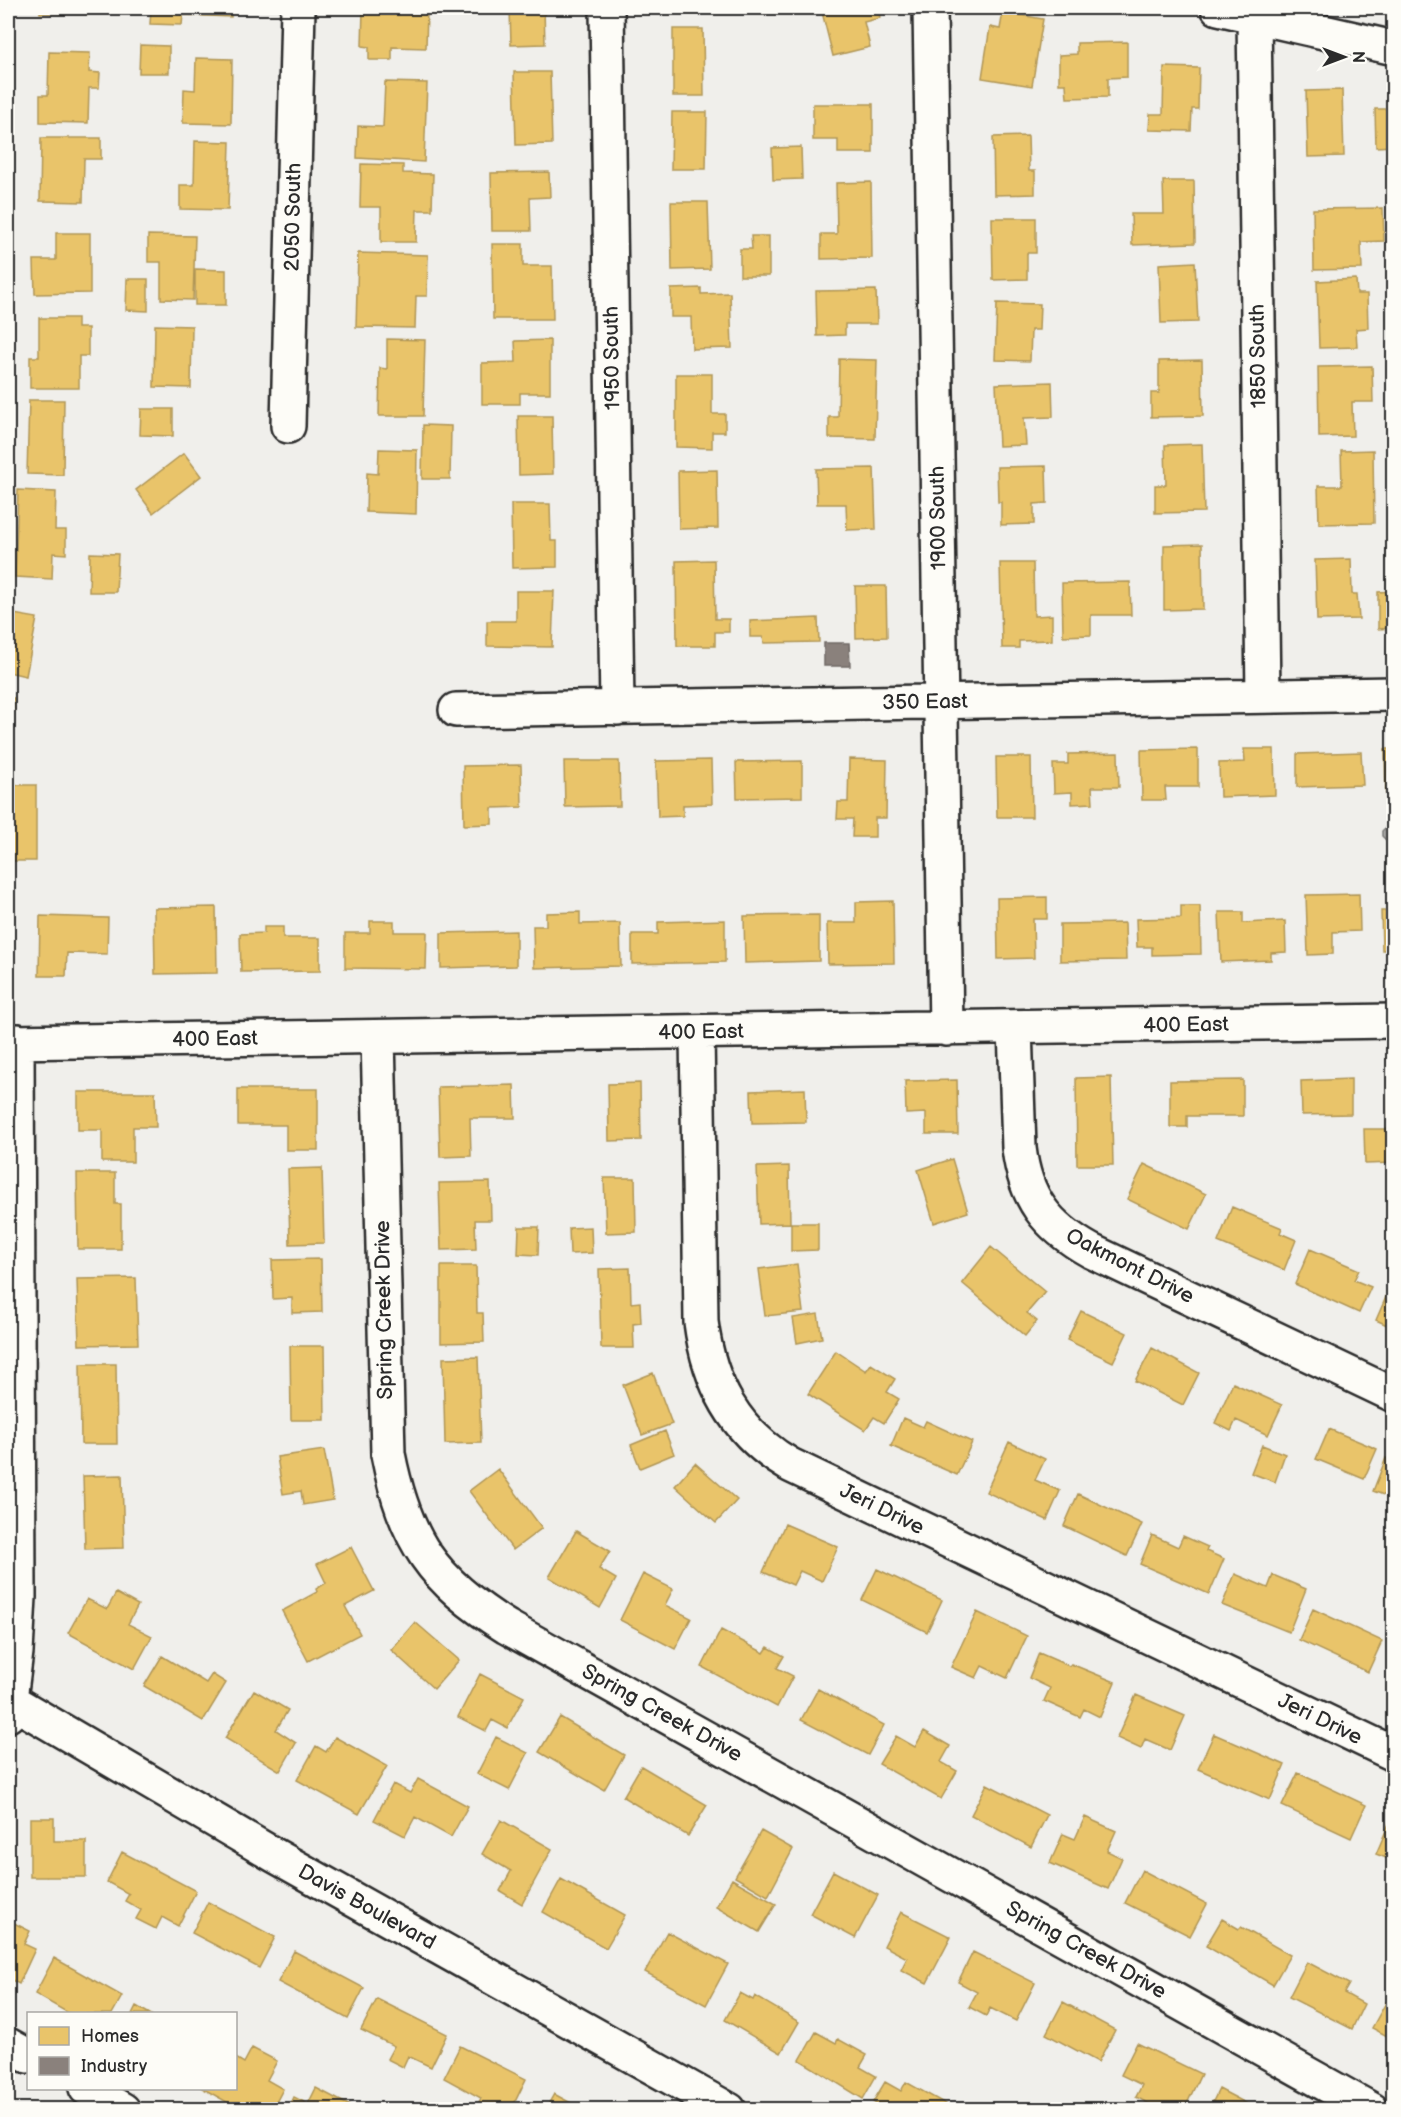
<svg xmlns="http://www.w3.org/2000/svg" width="1401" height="2117" font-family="'Balsamiq Sans',sans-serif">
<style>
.water{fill:#aaa9a7;stroke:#777775;stroke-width:1.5}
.homes{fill:#e9c46a;stroke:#b09657;stroke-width:1.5}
.industry{fill:#8a817c;stroke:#6e6764;stroke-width:1.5}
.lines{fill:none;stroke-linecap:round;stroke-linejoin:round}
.minor-casing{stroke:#2b2b2b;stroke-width:38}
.minor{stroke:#fdfcf7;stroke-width:33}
.labels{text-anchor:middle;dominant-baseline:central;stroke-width:6;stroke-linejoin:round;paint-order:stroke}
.street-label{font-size:21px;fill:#2b2b2b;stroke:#fdfcf7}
</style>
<rect width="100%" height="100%" fill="#f0efeb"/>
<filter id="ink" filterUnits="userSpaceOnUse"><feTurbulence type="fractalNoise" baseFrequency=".0167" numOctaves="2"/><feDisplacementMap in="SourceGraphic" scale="12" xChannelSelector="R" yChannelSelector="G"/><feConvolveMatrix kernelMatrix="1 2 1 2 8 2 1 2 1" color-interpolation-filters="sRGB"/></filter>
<g filter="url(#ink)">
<path class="water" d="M1393 820V839L1388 842 1382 836V831Z"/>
<path class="homes" d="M40 8H104V14L40 13Z
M140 8H231V17L183 15 182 25 150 24 151 10H140Z
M510 8H544L545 44 511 45Z
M821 8H878L880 18 864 22 870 47 833 56Z
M363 9 427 10 426 48 392 47V60H369V47L362 46Z
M1003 12 1043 19 1032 86 982 78 990 27 1000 29Z
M673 29H703L704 96H673Z
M1127 42V77L1108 78V97L1067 98 1066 84H1059V55L1077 54V43Z
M140 45 169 46V73H139Z
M49 52 90 53 89 72 100 73 99 88H89L88 123 40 122V95H48Z
M196 58 232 59 231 124 183 123 184 89 195 90Z
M1164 67 1199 68 1198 109H1192L1191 131 1149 130 1150 114H1163Z
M514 72H550L552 144 516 145Z
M385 82 427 83 424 162 357 158 358 126 383 127Z
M1342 90 1344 156 1308 157 1306 91Z
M813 104H873V153H838V140H813Z
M1375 109H1394V146L1376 147Z
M672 112H707L706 169H671Z
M1028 136 1029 171H1035V194L994 195 993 137Z
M41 138H101V159H84L83 202 40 201Z
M195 141 230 142 228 210 180 209V185H194Z
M801 147 802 179 773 180 772 148Z
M361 164 403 165V173L433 174 432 210H417L416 242H381V207H360Z
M549 172 550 197 530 198 531 231H492L491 173Z
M1163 181H1194L1195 243 1132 245 1131 214H1164Z
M871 182 872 258 821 259V234H837L836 183Z
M671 202H708L710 269 672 270Z
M1383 208 1384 241 1361 242 1362 269 1314 270 1313 209Z
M992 218H1036V253H1027V279L993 280Z
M56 233H90V293L35 294 34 260H56Z
M148 235 195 236 193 300 161 299V262H148Z
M751 236H769V276H740V249H752Z
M492 244H523V266H552L553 319H493Z
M358 253 428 255 427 296H416L415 328 356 327Z
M1195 262 1198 322 1161 323 1159 264Z
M195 269 226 270V305H195Z
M127 279H148V311L126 310Z
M1356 279 1357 294H1367L1368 328 1356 329 1357 347 1319 348 1317 281Z
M701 288V294L730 293 732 348 692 349 691 317H671V289Z
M876 290 877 324H845V335L817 336 816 291Z
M997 303 1040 304 1039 330H1031L1030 361 995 360Z
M39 318H77V328H88V356H79V388H30V357H39Z
M155 325 192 326 191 388 154 387Z
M387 339 425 340 423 416H379L380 368 387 369Z
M550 340V393H520V404H482V363L516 362 515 341Z
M839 359 877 360 875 439 829 438V417H838Z
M1202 360 1203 416 1151 417V393H1159V361Z
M1372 366 1373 402H1352L1353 436 1319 437 1318 367Z
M676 374H712V414H725V432H712V448L676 447Z
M1052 382 1053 417 1024 418 1026 445 999 446 996 384Z
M29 400H64L63 475 27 474Z
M141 409H173V436L140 435Z
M518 416H552L553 474 519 475Z
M423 425 451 426 450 479H422Z
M1202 444 1204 512 1155 513V485H1166L1165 445Z
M379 449 417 450 416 514 366 512 367 473 378 474Z
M1373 450 1374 523 1319 524 1318 486H1342L1341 451Z
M184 453 201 476 153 513 136 490Z
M1046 466 1047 503 1034 504V524L1001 525V502H998L997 467Z
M874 468 876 529 847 530 846 504H817L816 469Z
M717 470 718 528 679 529 678 471Z
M18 490 56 492 55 530H66V554L53 553 52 579 15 577Z
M511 504H550L551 541H557V567L512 568Z
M1202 544 1203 609 1164 610V545Z
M90 553 118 554 116 592H89Z
M1351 559 1352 594H1357L1359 619 1317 620 1315 560Z
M714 560 715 619H729V632H715V646H677L676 561Z
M1000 563H1033L1034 616 1052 615V640L1019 641V648H1002Z
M1130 582 1131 615H1091V635L1063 636 1062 583Z
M855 586H886L887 637 856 638Z
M516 591H554L552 647 487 646V621H516Z
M1394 591V628L1378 629V592Z
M8 613 37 618 26 676 8 672Z
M818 618 819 642 764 643 763 637H750V621Z
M8 698H14L12 765 8 764Z
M1198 749V787H1165L1166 800H1142L1141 750Z
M1244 749H1274L1275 795 1220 797 1219 763 1245 762Z
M1385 749H1394V794H1386Z
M1361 752 1363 785 1297 787V754Z
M1118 753 1119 787H1092L1093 803 1072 804V792L1054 793 1053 764H1068V754Z
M996 757H1031L1032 817H997Z
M849 759 887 760 886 818H875V837H852L853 819H837L838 802H848Z
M711 760 712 804 683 805V816L658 817 656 761Z
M564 761H619L620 806 565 807Z
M802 761V797L737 798 736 762Z
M521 765 522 807 492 808V824L464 825 463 766Z
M8 785H36V861H8Z
M8 892H9L8 976Z
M1359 894 1360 931 1333 932V954L1308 955 1306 895Z
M1047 897V919H1033L1034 958 998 959 997 898Z
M893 901 894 963 828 964 827 923H856V902Z
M1181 906H1200L1201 954 1152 955V947H1137L1136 919 1181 918Z
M216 907 217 973 155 974 154 908Z
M1381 911H1394V950H1382Z
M580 912V924L620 923 621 966 534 968 533 926H546V913Z
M1219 912H1243V923L1285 921 1286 952 1271 953V960L1221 962Z
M819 915V961L745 963 744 916Z
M40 916 108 918 107 954 67 953 66 976H39Z
M725 920V962L632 964V934H658V922Z
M370 921H394V932H427L426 969 345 968V933H370Z
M1125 923 1126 960 1060 961V924Z
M264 927H283V938H320V971L241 972 240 934 264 933Z
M516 931V966L441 968V933Z
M1111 1077 1113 1165H1077L1076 1078Z
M1351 1079V1114L1302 1115 1301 1081Z
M957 1080 958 1134H926V1113L906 1114 905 1081Z
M1243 1080V1116H1187V1127H1170V1081Z
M1390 1080H1394V1125H1389Z
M640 1083 641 1140 609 1141 608 1084Z
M514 1085 515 1118H470L471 1156 440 1157 438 1087Z
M238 1089H318V1150H286V1125H238Z
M805 1089 806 1122 752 1123 751 1091Z
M78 1092H155L156 1127H133V1162H102V1130H78Z
M1364 1129H1394V1163L1365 1164Z
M952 1159 968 1212 934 1223 918 1170Z
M1144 1164 1206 1194 1189 1229 1127 1199Z
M789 1166 790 1223 759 1224 757 1167Z
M322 1168 324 1243 290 1244 288 1169Z
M77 1173H115V1204H121V1249H78Z
M604 1178H635L636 1232 606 1233Z
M490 1182 491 1220H475L476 1249 441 1250 439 1183Z
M1232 1207 1282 1228 1280 1233 1296 1240 1284 1270 1218 1242Z
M791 1223H818V1250L791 1251Z
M519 1227H539L538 1255 518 1254Z
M591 1227 592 1253 570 1254 569 1228Z
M991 1247 1045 1292 1027 1313 1037 1321 1025 1336 962 1283Z
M1310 1249 1359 1270 1354 1280 1371 1287 1359 1313 1295 1284Z
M321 1259 322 1312 292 1313V1298L273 1299 272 1260Z
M797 1264 803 1312 765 1316 759 1269Z
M441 1266H476L477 1313H483L484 1342 441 1343Z
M630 1268 631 1303 640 1302 641 1323 633 1324 634 1348H601L599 1269Z
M136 1278 138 1344 79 1345 77 1279Z
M1393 1281H1394V1328L1376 1320Z
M1081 1311 1127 1333 1113 1362 1067 1340Z
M818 1314 822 1338 797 1343 793 1318Z
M290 1346H324L325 1420H291Z
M1152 1348 1199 1373 1183 1405 1135 1381Z
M836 1351 866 1371 871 1364 895 1379 887 1392 899 1399 884 1423 874 1417 865 1430 808 1394Z
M478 1357 481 1443 445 1444 443 1358Z
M80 1364H116L117 1444H81Z
M653 1373 672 1424 642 1435 623 1385Z
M1233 1383 1282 1405 1268 1435 1236 1420 1231 1431 1215 1423Z
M903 1418 923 1427 926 1421 972 1442 957 1475 891 1446Z
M1329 1429 1377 1449 1364 1479 1316 1459Z
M665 1431 674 1454 640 1468 631 1445Z
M1009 1442 1045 1459 1035 1480 1060 1491 1047 1520 986 1492Z
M1262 1445 1285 1454 1275 1482 1251 1473Z
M324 1450 333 1500 303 1505 301 1491 283 1494 277 1457Z
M1386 1458 1394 1461V1499L1373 1491Z
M695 1463 737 1500 716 1523 675 1486Z
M498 1469 542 1528 513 1550 469 1491Z
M122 1475 124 1548 85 1549 83 1476Z
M1078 1494 1142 1524 1127 1556 1064 1526Z
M785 1524 838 1547 822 1581 800 1571 793 1585 763 1572Z
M576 1531 610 1551 599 1569 616 1579 600 1608 549 1577Z
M1152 1535 1178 1547 1183 1536 1208 1547 1206 1551 1224 1559 1209 1594 1140 1564Z
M351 1547 374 1591 345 1606 360 1634 308 1661 282 1611 317 1592 316 1589 326 1583 317 1564Z
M877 1569 942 1600 927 1632 862 1600Z
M643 1574 673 1589 665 1605 691 1618 675 1649 620 1620Z
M1235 1574 1268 1588 1273 1575 1306 1589 1289 1632 1222 1605Z
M116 1593 138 1605 128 1624 152 1636 134 1669 68 1633 87 1599 107 1609Z
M1313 1609 1382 1641 1368 1672 1299 1640Z
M977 1612 1027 1636 1007 1678 982 1666 976 1678 951 1667Z
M415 1622 459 1660 434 1689 391 1650Z
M721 1630 764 1653 768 1647 784 1656 777 1668 793 1676 777 1707 702 1667Z
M1039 1653 1069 1666 1071 1664 1115 1682 1100 1717 1084 1709 1080 1717 1044 1701 1050 1688 1029 1678Z
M162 1656 206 1683 212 1674 226 1683 203 1721 144 1686Z
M480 1674 524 1697 507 1728 492 1720 486 1731 458 1717Z
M818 1689 884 1725 868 1755 801 1720Z
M254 1690 288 1710 276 1730 296 1743 280 1771 225 1738Z
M1136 1695 1185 1716 1170 1750 1145 1739 1141 1749 1117 1738Z
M560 1717 624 1755 604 1790 539 1752Z
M924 1731 950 1746 941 1762 957 1771 941 1799 879 1764 896 1736 915 1747Z
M1214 1734 1285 1765 1270 1800 1198 1769Z
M335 1737 387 1766 359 1814 297 1780 316 1746 326 1752Z
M496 1737 528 1753 509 1790 477 1774Z
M641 1766 707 1805 688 1836 623 1797Z
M1298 1773 1366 1805 1351 1838 1282 1806Z
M418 1779 468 1806 451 1837 415 1817 405 1836 374 1820 393 1784 410 1793Z
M987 1784 1047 1815 1031 1847 971 1815Z
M1085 1817 1116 1831 1107 1851 1122 1858 1108 1889 1050 1863 1063 1834 1075 1839Z
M30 1818H54V1841H86V1877H30Z
M1391 1819 1394 1820V1861L1376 1854Z
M501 1820 552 1849 522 1904 500 1891 511 1871 482 1854Z
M761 1831 793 1849 768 1896 735 1877Z
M122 1852 196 1891 178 1926 162 1917 156 1929 136 1919 141 1910 125 1901 129 1894 107 1882Z
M1142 1870 1207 1904 1190 1936 1125 1903Z
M833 1871 878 1895 855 1938 810 1914Z
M561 1879 625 1915 606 1948 543 1912Z
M732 1879 776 1904 759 1932 716 1907Z
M208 1902 275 1937 259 1968 192 1933Z
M901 1912 951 1937 927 1983 901 1970 907 1958 884 1946Z
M1222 1919 1239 1929 1241 1927 1290 1955 1273 1985 1206 1946Z
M8 1920 30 1931 24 1944 35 1949 19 1984 8 1978Z
M667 1932 728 1964 706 2005 645 1972Z
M294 1951 364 1988 348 2019 278 1982Z
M973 1952 1035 1983 1016 2021 990 2008 986 2016 969 2007 977 1992 958 1982Z
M54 1958 122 1996 112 2014H70L35 1994Z
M1307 1962 1349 1984 1344 1993 1364 2004 1352 2029 1289 1997Z
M1394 1988V2050L1389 2048 1393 2039 1372 2028Z
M740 1993 753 2000 755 1996 799 2022 781 2053 725 2020Z
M377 1999 447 2034 431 2067 408 2056 403 2067 387 2059 394 2046 361 2030Z
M1063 2002 1115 2030 1098 2062 1046 2034Z
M136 2006 150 2014H132Z
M816 2032 836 2043 838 2039 867 2055 860 2067 876 2076 863 2099 800 2060Z
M1137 2043 1201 2074 1184 2110 1162 2108 1161 2110 1136 2097 1142 2085 1121 2075Z
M460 2046 526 2079 511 2110H489L478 2104 481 2098 444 2078Z
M252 2048 277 2061 267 2080 283 2089 272 2110H241L202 2088H236V2058L244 2063Z
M885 2082 901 2091 906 2082 953 2108 886 2110 873 2102Z
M316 2088 358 2110H288L294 2097 308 2104Z
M1219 2089 1259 2110H1209Z
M554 2094 584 2110H545Z"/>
<path class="industry" d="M824 643H849L850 666H824Z"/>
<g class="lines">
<defs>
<path id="minor" d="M607 8 617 708
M930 8 946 1029
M1218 8 1394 48
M1254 16 1263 696
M288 426 298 8
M456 710 1394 694
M1015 1028 1019 1148C1025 1198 1046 1226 1091 1251L1394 1395
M697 1032 701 1322C709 1384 735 1433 790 1465L1394 1754
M378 1037 388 1454C405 1541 433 1581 507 1627L1372 2110
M8 1042 1394 1021
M8 1699 274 1855 729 2110
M8 1715 16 1652 19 1597 17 1041
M8 2045 28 2056
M86 2088 123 2110"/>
</defs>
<use href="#minor" class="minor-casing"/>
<use href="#minor" class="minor"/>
</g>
</g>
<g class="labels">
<g class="street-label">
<text transform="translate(293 217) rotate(-89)">2050 South</text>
<text transform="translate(1258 356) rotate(-91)">1850 South</text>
<text transform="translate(612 358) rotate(-91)">1950 South</text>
<text transform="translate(938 518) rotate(-91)">1900 South</text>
<text transform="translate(925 702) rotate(-1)">350 East</text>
<text transform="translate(1186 1025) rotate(-1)">400 East</text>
<text transform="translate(701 1032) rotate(-1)">400 East</text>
<text transform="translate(215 1039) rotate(-1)">400 East</text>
<text transform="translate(1130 1266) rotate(27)">Oakmont Drive</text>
<text transform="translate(384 1310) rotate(-91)">Spring Creek Drive</text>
<text transform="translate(882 1509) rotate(26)">Jeri Drive</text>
<text transform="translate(662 1713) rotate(29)">Spring Creek Drive</text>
<text transform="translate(1320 1719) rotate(26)">Jeri Drive</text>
<text transform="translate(367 1907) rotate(29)">Davis Boulevard</text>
<text transform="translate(1086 1950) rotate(29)">Spring Creek Drive</text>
</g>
</g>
<rect width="1401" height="2117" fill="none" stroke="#fdfcf7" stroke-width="30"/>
<rect x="15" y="15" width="1371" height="2087" fill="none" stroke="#2b2b2b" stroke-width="2" filter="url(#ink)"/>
<rect x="27" y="2012" width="210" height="78" fill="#fdfcf7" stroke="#a9a8a5" stroke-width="1.5"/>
<rect x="39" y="2027" width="30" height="18" fill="#e9c46a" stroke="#a9a8a5" stroke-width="1.5"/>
<text x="81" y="2042" font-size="18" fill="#2b2b2b">Homes</text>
<rect x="39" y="2057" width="30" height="18" fill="#8a817c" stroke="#a9a8a5" stroke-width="1.5"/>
<text x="81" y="2072" font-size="18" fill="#2b2b2b">Industry</text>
<g transform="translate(1344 57) rotate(90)" stroke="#fdfcf7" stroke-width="4.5" paint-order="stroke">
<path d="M0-4.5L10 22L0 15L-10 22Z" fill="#2b2b2b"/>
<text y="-9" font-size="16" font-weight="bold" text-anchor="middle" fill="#2b2b2b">N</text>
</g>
</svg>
